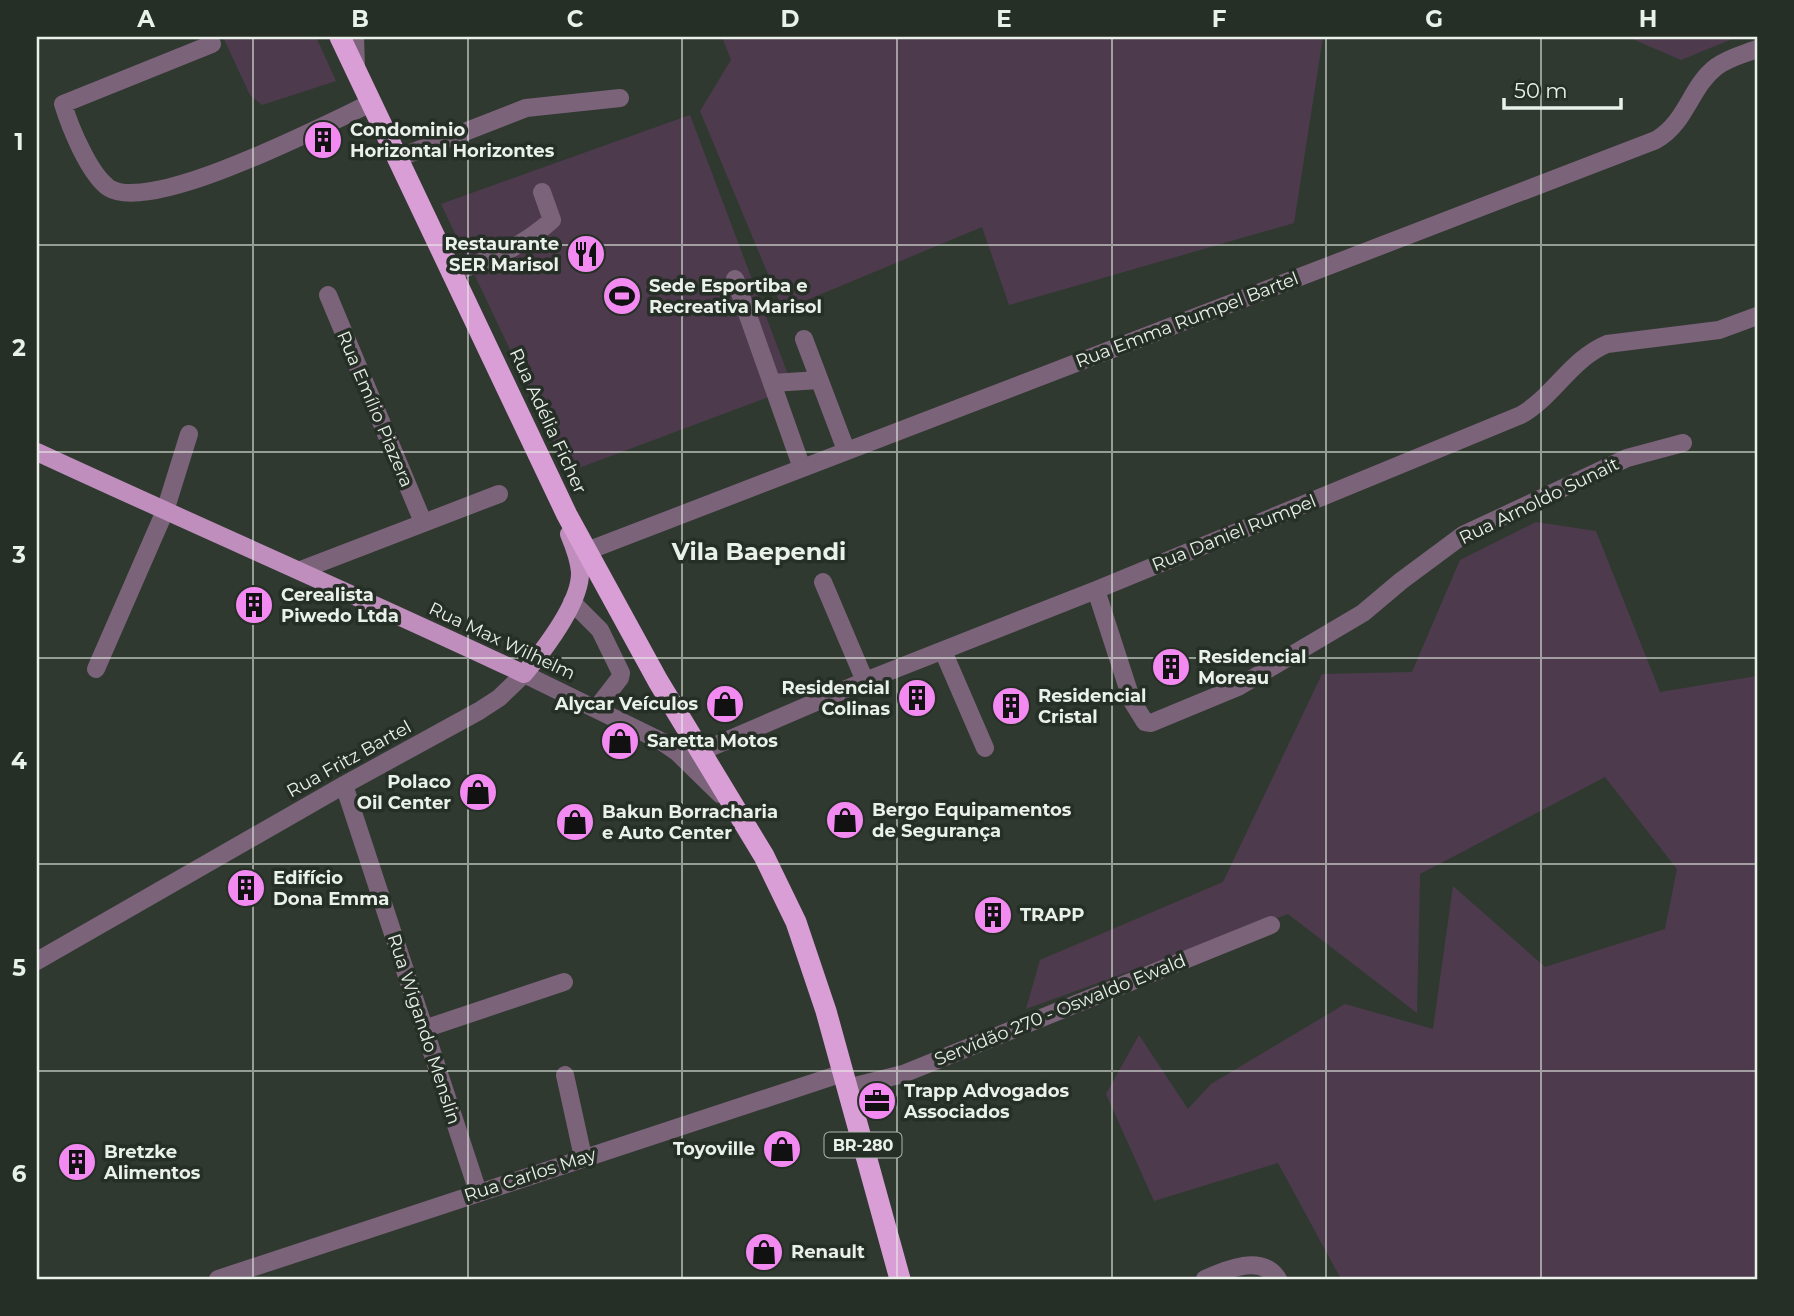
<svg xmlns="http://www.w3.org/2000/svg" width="1794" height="1316" font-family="Montserrat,sans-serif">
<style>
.green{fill:#4d3b4d}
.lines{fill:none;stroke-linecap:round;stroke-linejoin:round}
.minor{stroke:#7b637a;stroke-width:18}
.major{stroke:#bf8ebd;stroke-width:18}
.highway{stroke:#da9ed7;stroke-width:21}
.grid{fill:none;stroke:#eaf0ea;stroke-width:2;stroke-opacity:0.55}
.labels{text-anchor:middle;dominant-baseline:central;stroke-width:7;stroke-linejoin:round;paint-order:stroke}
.shield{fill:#262f26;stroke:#afb6af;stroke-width:2}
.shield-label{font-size:16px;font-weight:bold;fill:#eaf0ea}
.poi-label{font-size:18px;font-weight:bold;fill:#eaf0ea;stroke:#262f26;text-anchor:start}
.street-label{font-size:18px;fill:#eaf0ea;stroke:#262f26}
.district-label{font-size:24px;font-weight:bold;fill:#eaf0ea;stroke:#262f26}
.neatline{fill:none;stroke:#eaf0ea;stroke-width:2.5}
.grid-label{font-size:23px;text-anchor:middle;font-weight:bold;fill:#eaf0ea}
</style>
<rect width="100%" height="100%" fill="#303930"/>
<path class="green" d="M223 37H316L336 81 262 105 250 95Z
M722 37H1323L1294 223 1009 305 982 227 783 310 700 111 731 60Z
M1628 37H1737L1681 60Z
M690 115 793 388 568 472 441 204Z
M1536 522 1596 531 1660 692 1757 676V1279H1341L1278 1163 1154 1201 1106 1094 1139 1035 1188 1109 1211 1084 1345 1004 1433 1029 1453 886 1545 967 1665 929 1677 869 1605 777 1420 874 1417 1013 1288 914 1026 1009 1040 960 1223 882 1322 674 1412 672 1460 560Z"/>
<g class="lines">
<path class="minor" d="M355 37 356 68
M212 44 63 104C70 127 89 174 109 188 151 215 326 124 371 103
M398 158 526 108 620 98
M453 273C491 258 520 249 552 220L542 192
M735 279 802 468
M328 295 423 522
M804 339 846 450
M772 383 819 380
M587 551 1656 140C1687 122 1690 87 1716 67 1728 58 1744 54 1757 49
M301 570 499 494
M823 582 865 681
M1096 590 1132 701 1145 722 1151 723 1238 687 1363 613 1401 581 1463 535 1627 458 1683 443
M572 602 600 630 621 673 620 678 596 709
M943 651 985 748
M96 669 165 511 189 434
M700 752 865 681 1096 590 1521 415C1554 396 1571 359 1607 344L1719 330 1757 316
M344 785 478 1192
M37 961 344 785 479 711 499 698 524 674 661 741 677 752 720 794
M424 1029 564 982
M565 1075 583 1157
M847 1088 903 1074 1271 925
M218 1279 843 1073
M1205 1279C1227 1269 1262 1254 1278 1279"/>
<path class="major" d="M37 452C199 527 363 598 524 674 543 651 581 603 580 572 579 559 574 546 569 534"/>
<path class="highway" d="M340 37 567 515 658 681 764 856 796 922 826 1011 900 1279"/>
</g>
<path class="grid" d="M253 37V1279M468 37V1279M682 37V1279M897 37V1279M1112 37V1279M1326 37V1279M1541 37V1279M37 245H1757M37 452H1757M37 658H1757M37 864H1757M37 1071H1757"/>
<defs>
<symbol id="building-disc" viewBox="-11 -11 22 22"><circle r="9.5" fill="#f38af1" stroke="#262f26"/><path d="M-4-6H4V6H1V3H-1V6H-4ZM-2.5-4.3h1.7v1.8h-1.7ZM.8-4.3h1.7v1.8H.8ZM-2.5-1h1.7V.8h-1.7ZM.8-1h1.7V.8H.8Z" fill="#111"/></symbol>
<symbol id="restaurant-disc" viewBox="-11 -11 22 22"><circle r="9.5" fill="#f38af1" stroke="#262f26"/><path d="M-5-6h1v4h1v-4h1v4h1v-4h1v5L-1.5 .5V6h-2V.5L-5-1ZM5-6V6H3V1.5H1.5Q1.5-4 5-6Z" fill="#111"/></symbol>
<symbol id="stadium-disc" viewBox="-11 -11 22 22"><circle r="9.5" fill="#f38af1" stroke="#262f26"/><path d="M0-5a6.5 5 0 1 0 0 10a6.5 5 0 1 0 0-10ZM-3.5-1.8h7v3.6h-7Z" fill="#111"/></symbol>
<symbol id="shop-disc" viewBox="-11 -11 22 22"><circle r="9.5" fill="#f38af1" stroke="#262f26"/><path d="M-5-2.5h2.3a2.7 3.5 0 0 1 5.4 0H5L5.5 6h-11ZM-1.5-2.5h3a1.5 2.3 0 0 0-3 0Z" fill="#111"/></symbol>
<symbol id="office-disc" viewBox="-11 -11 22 22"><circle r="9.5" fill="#f38af1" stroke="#262f26"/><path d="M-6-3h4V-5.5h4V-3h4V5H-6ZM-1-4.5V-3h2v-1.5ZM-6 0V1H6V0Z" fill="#111"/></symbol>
</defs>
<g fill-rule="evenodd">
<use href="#building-disc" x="301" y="118" width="44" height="44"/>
<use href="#restaurant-disc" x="564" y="232" width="44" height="44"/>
<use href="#stadium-disc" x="600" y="274" width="44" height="44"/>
<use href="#building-disc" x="232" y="583" width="44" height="44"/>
<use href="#building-disc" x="1149" y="645" width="44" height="44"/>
<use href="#building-disc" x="895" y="676" width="44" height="44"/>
<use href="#shop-disc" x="703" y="682" width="44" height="44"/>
<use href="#building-disc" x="989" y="684" width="44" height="44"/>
<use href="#shop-disc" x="598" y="719" width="44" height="44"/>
<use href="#shop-disc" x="456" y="770" width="44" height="44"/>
<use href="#shop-disc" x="823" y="798" width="44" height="44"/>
<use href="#shop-disc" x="553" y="800" width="44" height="44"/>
<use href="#building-disc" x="224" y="866" width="44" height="44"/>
<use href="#building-disc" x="971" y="893" width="44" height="44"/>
<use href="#office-disc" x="855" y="1079" width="44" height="44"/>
<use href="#shop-disc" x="760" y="1127" width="44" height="44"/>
<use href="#building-disc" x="55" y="1140" width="44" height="44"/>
<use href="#shop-disc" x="742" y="1230" width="44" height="44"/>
</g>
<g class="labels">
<rect class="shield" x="824.5" y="1132.5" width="77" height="25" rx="5"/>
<g class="shield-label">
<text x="863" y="1145">BR-280</text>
</g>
<g class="poi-label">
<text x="350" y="130">Condominio<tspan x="350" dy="21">Horizontal Horizontes</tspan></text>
<text x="559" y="244" text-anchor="end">Restaurante<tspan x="559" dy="21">SER Marisol</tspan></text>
<text x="649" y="286">Sede Esportiba e<tspan x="649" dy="21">Recreativa Marisol</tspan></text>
<text x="281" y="595">Cerealista<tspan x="281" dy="21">Piwedo Ltda</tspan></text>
<text x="1198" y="657">Residencial<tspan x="1198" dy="21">Moreau</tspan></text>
<text x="890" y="688" text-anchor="end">Residencial<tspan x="890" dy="21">Colinas</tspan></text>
<text x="1038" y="696">Residencial<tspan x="1038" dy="21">Cristal</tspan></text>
<text x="698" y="704" text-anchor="end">Alycar Veículos</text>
<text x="647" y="741">Saretta Motos</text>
<text x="451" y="782" text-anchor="end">Polaco<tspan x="451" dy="21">Oil Center</tspan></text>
<text x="872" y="810">Bergo Equipamentos<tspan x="872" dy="21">de Segurança</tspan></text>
<text x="602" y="812">Bakun Borracharia<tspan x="602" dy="21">e Auto Center</tspan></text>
<text x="273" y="878">Edifício<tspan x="273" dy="21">Dona Emma</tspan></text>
<text x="1020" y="915">TRAPP</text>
<text x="904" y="1091">Trapp Advogados<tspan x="904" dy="21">Associados</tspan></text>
<text x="755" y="1149" text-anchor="end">Toyoville</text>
<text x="104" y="1152">Bretzke<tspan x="104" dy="21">Alimentos</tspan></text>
<text x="791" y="1252">Renault</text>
</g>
<g class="street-label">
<text transform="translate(1187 320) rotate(-21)">Rua Emma Rumpel Bartel</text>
<text transform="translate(375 409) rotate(67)">Rua Emílio Piazera</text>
<text transform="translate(548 421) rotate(65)">Rua Adélia Ficher</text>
<text transform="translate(1539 501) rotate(-26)">Rua Arnoldo Sunait</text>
<text transform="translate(1234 533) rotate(-22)">Rua Daniel Rumpel</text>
<text transform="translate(502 641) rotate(25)">Rua Max Wilhelm</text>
<text transform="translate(349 759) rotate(-29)">Rua Fritz Bartel</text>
<text transform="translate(1060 1010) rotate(-22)">Servidão 270 - Oswaldo Ewald</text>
<text transform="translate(424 1029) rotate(72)">Rua Wigando Menslin</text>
<text transform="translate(530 1175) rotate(-18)">Rua Carlos May</text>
</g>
<g class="district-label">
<text x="759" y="551">Vila Baependi</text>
</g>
</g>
<rect width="1794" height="1316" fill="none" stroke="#262f26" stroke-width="77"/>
<path d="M1504 98v10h117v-10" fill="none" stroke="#eaf0ea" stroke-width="3.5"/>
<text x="1514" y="98" font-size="21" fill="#eaf0ea" stroke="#262f26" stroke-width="5" paint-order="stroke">50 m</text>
<rect x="38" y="38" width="1718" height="1240" class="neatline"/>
<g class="grid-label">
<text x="146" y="27">A</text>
<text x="360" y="27">B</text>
<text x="575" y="27">C</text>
<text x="790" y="27">D</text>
<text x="1004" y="27">E</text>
<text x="1219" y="27">F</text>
<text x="1434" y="27">G</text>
<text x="1648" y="27">H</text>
<text x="19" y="150">1</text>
<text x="19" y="356">2</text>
<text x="19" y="563">3</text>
<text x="19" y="769">4</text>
<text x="19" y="976">5</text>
<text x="19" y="1182">6</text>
</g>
</svg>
